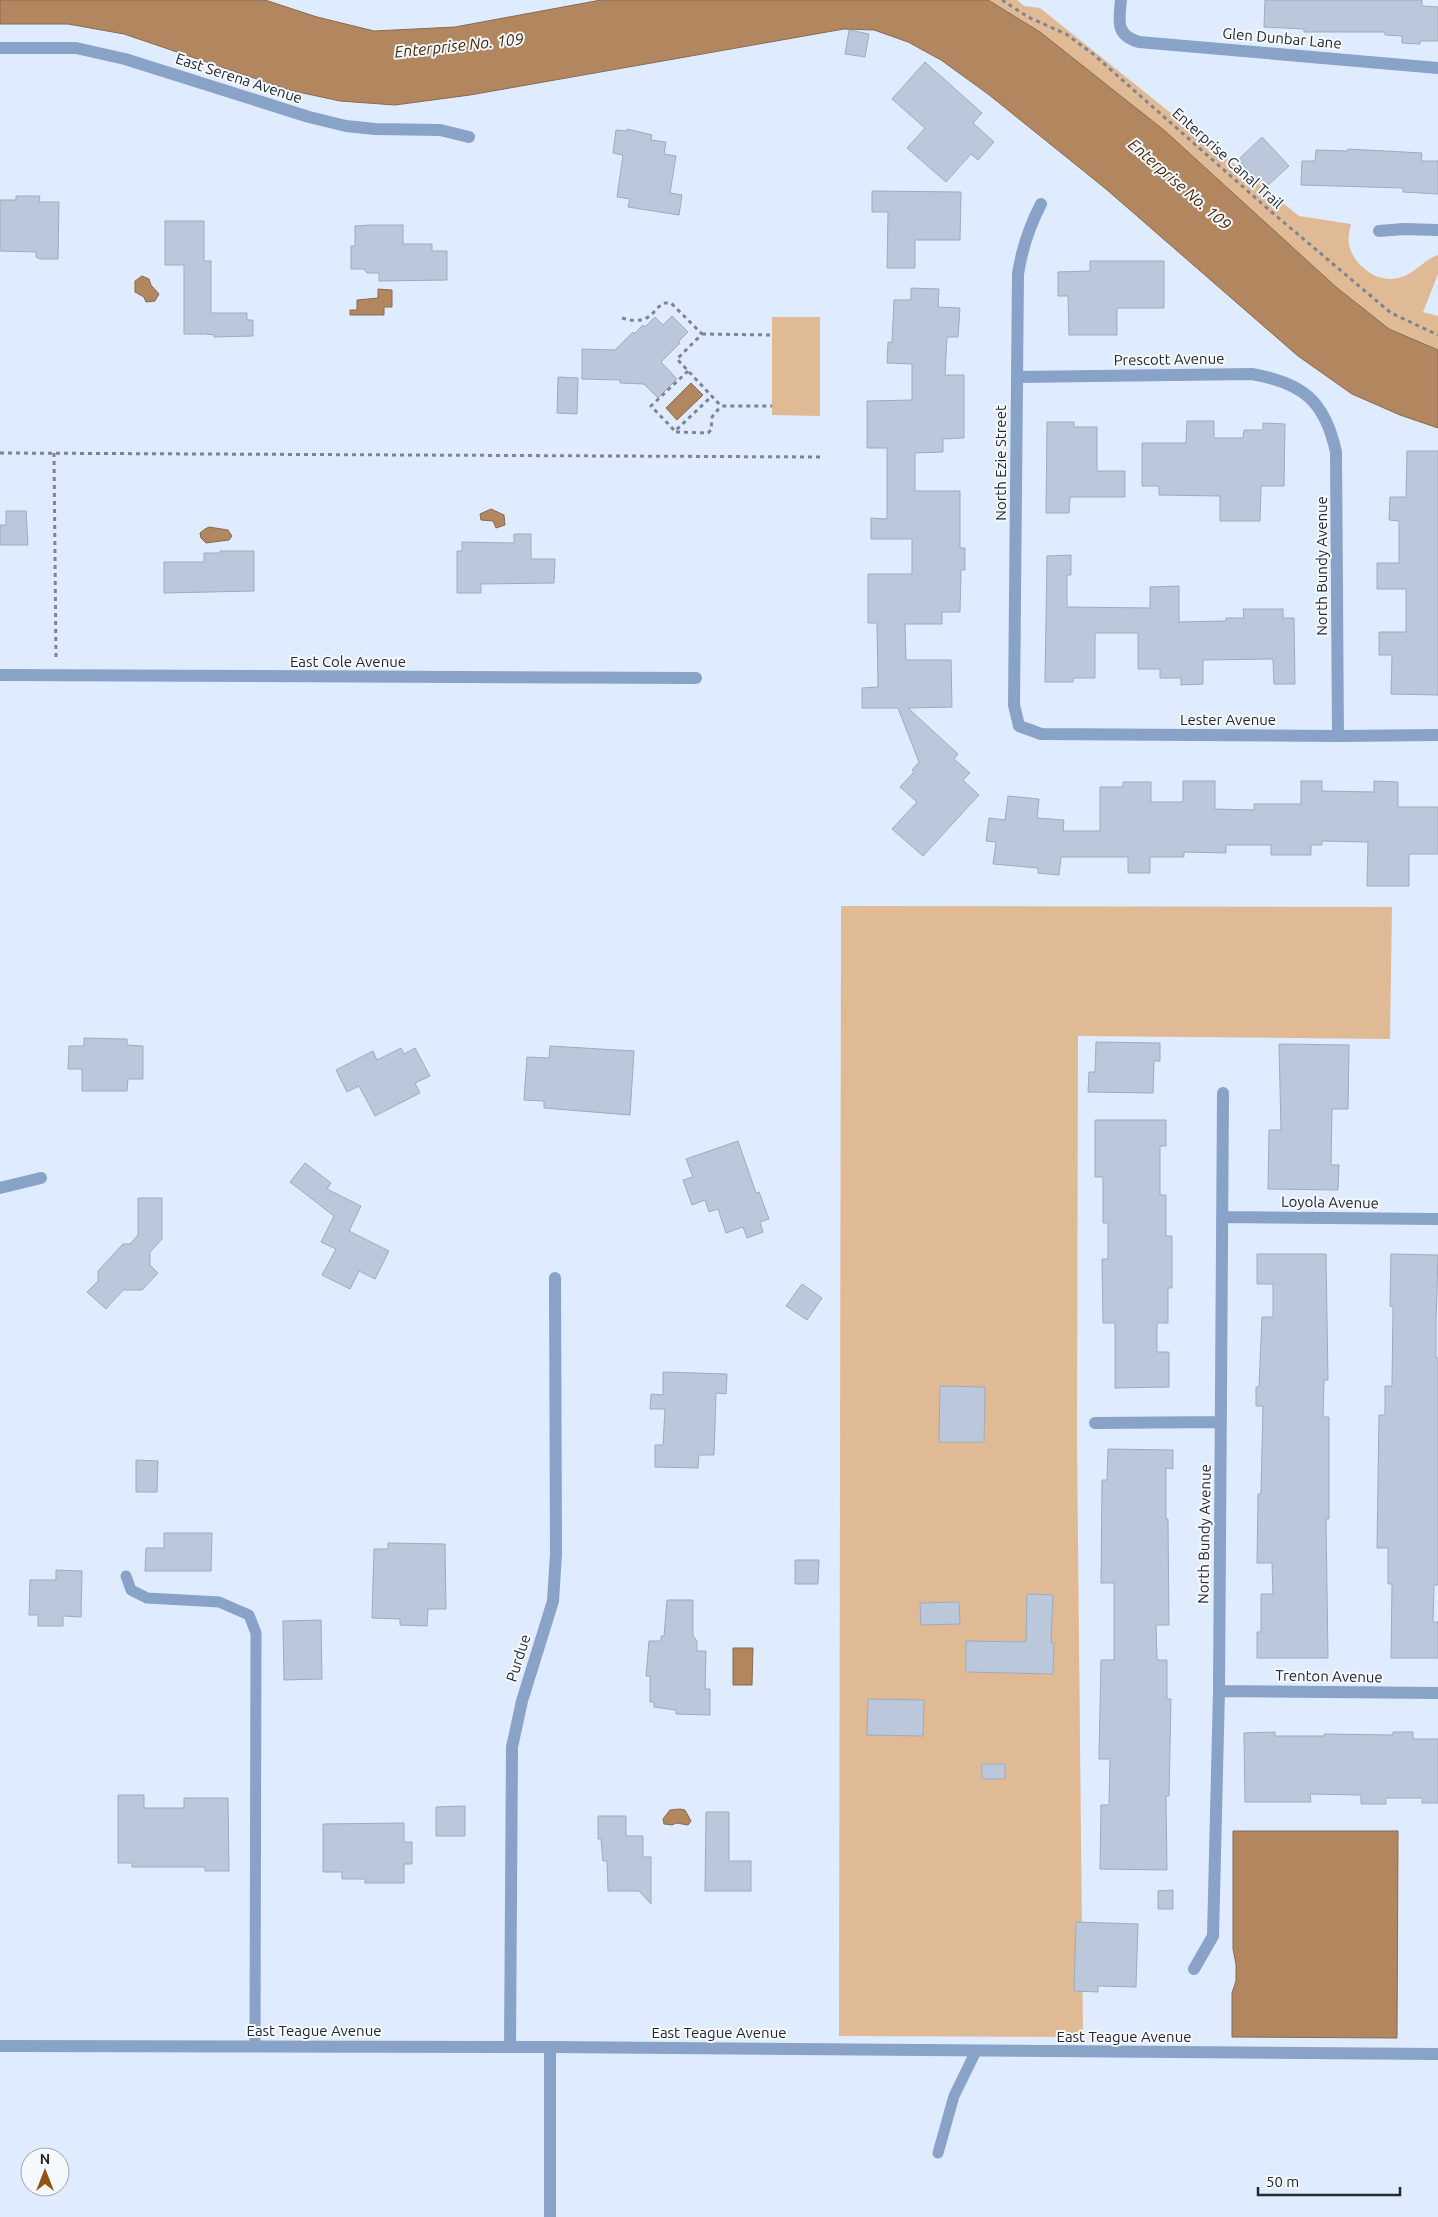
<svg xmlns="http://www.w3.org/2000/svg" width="1438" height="2217" font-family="Ubuntu,sans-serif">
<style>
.green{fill:#e0b995}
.water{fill:#b28760;stroke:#876a51}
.building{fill:#bbc8db;stroke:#9eabbd}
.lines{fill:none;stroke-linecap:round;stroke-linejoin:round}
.path{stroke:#7d8592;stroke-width:3;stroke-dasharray:4 4;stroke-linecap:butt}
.service{stroke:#89a2c7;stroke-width:11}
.minor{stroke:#89a2c7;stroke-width:12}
.tertiary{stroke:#89a2c7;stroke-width:12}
.labels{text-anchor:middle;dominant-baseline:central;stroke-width:4;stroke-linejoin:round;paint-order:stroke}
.street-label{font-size:15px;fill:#24282f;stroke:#f5f8fc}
.water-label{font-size:16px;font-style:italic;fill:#452606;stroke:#f5f8fc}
</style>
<rect width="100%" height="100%" fill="#dfecff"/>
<path class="green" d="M988 0H1017L1024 6 1040 8 1299 216 1351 224C1349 233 1347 242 1351 251 1358 268 1379 283 1398 278 1414 275 1423 260 1438 255V274L1423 312 1438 316V350L1389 329 1336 287 1165 131 1040 32Z
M772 317H820V416L772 415Z
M841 906 1392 907 1390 1039 1078 1036 1077 1441 1083 2037 839 2036Z"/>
<path class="water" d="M0 0H265L317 17 374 31 455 27 601 0H988L1040 32 1165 131 1336 287 1389 329 1438 350V428L1400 415 1352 394 1298 356 1106 189 988 94 941 60 908 42 874 30 844 29 470 95 395 105 340 101 289 90 124 34 68 24H0Z
M142 276 149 279 151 285 159 294 155 301 146 302 144 297 135 292V281Z
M378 289 392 290V307H384V315H350V310H357V300L378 298Z
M691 383 703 395 677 420 666 408Z
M491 509 504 515 505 525 496 528 493 521 481 520 480 514Z
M209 527 228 530 232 536 229 540 206 543 201 538 200 533 205 529Z
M733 1648H753L752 1685H733Z
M680 1809 685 1810 691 1821 688 1825 676 1823 672 1825 664 1824 663 1819 670 1810Z
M1233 1831H1398L1397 2038 1232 2037V1993L1236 1981V1964L1233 1949Z"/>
<path class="building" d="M1265 0H1422V6L1438 7V41H1420V44L1402 43V36L1385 35V32H1304V29L1264 27Z
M849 30 869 34 865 57 845 54Z
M925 62 982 113 973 123 994 142 978 160 971 154 946 182 907 148 925 128 892 99Z
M627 129 652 135 651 140 666 142 664 154 676 156 670 193 682 195 679 215 628 207 630 199 617 197 623 155 613 153 616 130 627 131Z
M1262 137 1289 166 1265 188 1238 160Z
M1348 149 1422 153 1421 161H1438V194L1403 192V188L1301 185 1302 161H1315L1316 150 1347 151Z
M872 191 961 192 960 240H915V268H887L888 212H872Z
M16 196H40L39 202H59L58 259H40L36 257V252L0 251V200H16Z
M165 221H204V261H211V313H247V320H253V336L214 337V335L206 334H184V265H165Z
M370 225H403V244H432V251H447V280L379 281V273H367L364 269H351V246H355V226Z
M1090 261H1164V308H1117V335H1069L1068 296H1058V272L1090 271Z
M911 288 939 289 938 307 960 308 958 337H947L945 375H964V438L943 439V452L915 453V491H960V548H965V570H961L960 612H942V624H905L906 660H951L952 707 908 708 958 754 954 759 970 773 963 780 979 795 923 856 892 829 917 802 900 787 914 772 912 770 919 762 898 708H862V688L878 687 877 623H868V574H912V539H871V518L887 519V448H867V401L912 400V364L887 363 888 342 892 343 894 300H911Z
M672 316 688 332 678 342 680 343 661 362 677 379 658 398 644 384 620 383V380L582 379V349L615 350 633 332 634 334 643 325 645 327 655 317 663 325Z
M558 377 578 378 577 414 557 413Z
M1187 421H1214V438H1243L1244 430H1263V423L1285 424 1284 486H1261L1260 521H1220V496L1159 495V486H1142V443H1186Z
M1047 422H1074V427H1097V471H1125V497H1070L1069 513H1046Z
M1407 451H1438V695L1391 694 1392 655H1379V632H1406V589H1377V563H1399V521L1389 520 1390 497H1406Z
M6 511H26L28 545H0V525H6Z
M514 534H531V559H555L554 583 481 584V593H457V551H462V542L514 543Z
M220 551H254V591L164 593V562H204V553H220Z
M1071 555V575H1067V607L1150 608V587L1179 586V622L1226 621V618H1244L1243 609H1283V618H1294L1295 684H1274L1273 659 1203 660V684L1181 685V678H1160V669H1138V633H1095V678H1073V682H1045L1047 556Z
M1183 781H1215V809L1254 810V804H1301V781H1322V791L1374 792V781L1398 782V807H1438V854H1409V886H1367L1368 842 1322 841V845H1311V855H1271V845H1226V853L1184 852V857H1150V873H1128V857H1061L1059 875 1038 873V868L993 864 996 842 986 841 989 818 1005 820 1008 796 1039 799 1037 818 1064 820 1063 831H1100V787H1123V782H1151V802H1183Z
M84 1038 127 1039V1045L143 1046V1079H128L127 1091H82V1069H68L69 1046H84Z
M1096 1042 1160 1043V1061H1154L1153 1093 1088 1092 1089 1072H1095Z
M1279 1044 1349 1045 1348 1109H1332L1331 1165H1339L1338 1190 1268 1189 1269 1130H1281Z
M550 1046 634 1051 630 1115 544 1108V1101L524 1100 527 1057 549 1058Z
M401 1048 404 1054 415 1048 430 1076 415 1083 420 1093 375 1116 359 1086 347 1092 336 1070 373 1051 377 1060Z
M1095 1120H1166V1146H1160V1195H1166V1236H1172V1288H1168V1323H1157V1352H1169V1387L1115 1388V1323H1103L1102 1259H1108V1223H1103V1177H1095Z
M738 1141 756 1193 759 1192 769 1219 760 1222 763 1232 747 1238 743 1227 726 1233 718 1209 709 1212 705 1200 692 1205 683 1180 693 1177 686 1159Z
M305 1163 331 1183 327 1189 361 1206 349 1231 389 1251 375 1279 359 1271 350 1289 322 1275 336 1249 321 1242 334 1216 290 1182Z
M138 1198H162V1239L150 1252V1265L158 1273 142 1290H123L106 1309 87 1292 98 1281V1271L123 1244H130L138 1235Z
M1257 1254H1326L1328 1380H1324L1323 1417H1329V1519H1326L1328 1658H1257V1632H1261V1594H1273L1272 1563H1257L1258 1494H1261L1263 1406H1256V1387H1259L1262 1317H1273V1284H1257Z
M1391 1254 1438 1255 1436 1323V1358H1438V1585H1434L1433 1622H1438V1658H1391L1392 1584H1388V1548H1377L1379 1415H1385V1386H1392L1393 1307 1390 1306Z
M802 1284 822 1298 807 1320 786 1306Z
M663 1372 727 1374 726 1394 716 1393 714 1455H699L698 1468 655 1467V1445H663L665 1409H650L651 1394 663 1395Z
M940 1386 985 1387 984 1442H939Z
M1108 1449 1173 1450V1469L1166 1468V1519H1168L1169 1625H1156L1157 1660H1167V1699H1171L1169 1796H1166L1167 1870 1100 1869 1101 1805H1109L1110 1759H1099L1101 1660H1114V1583H1101L1102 1480H1107Z
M136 1460 158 1461 157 1492H136Z
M164 1533H212L211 1571H145L146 1548H164Z
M388 1543 445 1544 446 1609H428L427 1626 400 1625V1619L372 1618 374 1549H388Z
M795 1560H819L818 1584H795Z
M56 1570 82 1571 81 1617 63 1616V1626H38V1615H29L30 1580H56Z
M1027 1594 1053 1595 1051 1643H1054L1053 1674 966 1672V1641L1026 1642Z
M667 1600H693V1636L697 1641V1651H706L705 1689H710V1715L676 1714V1710L654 1707V1702H650V1676H646L649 1641H661V1636H664Z
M959 1602 960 1624 921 1625 920 1603Z
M321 1620 322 1679 284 1680 283 1621Z
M868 1699 924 1700 923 1736 867 1735Z
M1275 1732V1736H1324V1734L1393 1735V1732H1413V1739H1438V1803H1422V1798H1386V1804H1361V1795L1310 1794 1311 1802H1245L1244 1733Z
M982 1764H1005V1779H982Z
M118 1795H144V1808H184V1798H228L229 1871H205V1867H132V1863H118Z
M465 1806V1836H436V1807Z
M706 1812H729V1861H751V1891H705Z
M598 1816H626V1836H643V1857H651V1904L639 1891H608L607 1861H603L601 1839H598Z
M404 1823V1842H412V1864H404V1883H365V1879H342V1872H323V1824Z
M1173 1890V1909H1158V1891Z
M1076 1922 1138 1924 1136 1987 1098 1986V1992L1074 1991Z"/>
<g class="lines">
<path class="path" d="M1002 0 1028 17 1066 34 1093 54 1268 209 1391 313 1438 335
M622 318C657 329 653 299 671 303L702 334 677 359 721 406H772
M702 334 772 335
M688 371 651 406 675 431 712 396
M676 432 708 433 711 430 712 417 721 406
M0 453 820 457
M54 453 56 660"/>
<path class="service" d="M126 1576 131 1590 147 1598 219 1602 249 1615 256 1633 255 2046
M938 2153 954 2096 976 2051"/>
<path class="minor" d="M1121 0C1119 21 1115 35 1139 42L1438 68
M0 48H76L125 59 309 117 346 126 375 129 440 130 469 137
M1041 204C1029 227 1022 248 1018 274L1014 705 1019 726 1041 734 1338 736 1438 735
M1379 231 1404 229 1438 230
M1017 377 1252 374C1303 383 1325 401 1336 452L1338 736
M0 675 696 678
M0 1188 41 1178
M1222 1217 1438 1219
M1095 1423 1221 1422
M1219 1691 1438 1693
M1194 1969 1213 1936 1219 1691 1223 1093
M510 2047 512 1747 522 1701 553 1601 556 1554 555 1278
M550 2217V2047"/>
<path class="tertiary" d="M0 2046 550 2047 1438 2054"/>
</g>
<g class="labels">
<g class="street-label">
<text transform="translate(1282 38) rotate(5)">Glen Dunbar Lane</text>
<text transform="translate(239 78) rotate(18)">East Serena Avenue</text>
<text transform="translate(1228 158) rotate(42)">Enterprise Canal Trail</text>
<text transform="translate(1169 359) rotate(-1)">Prescott Avenue</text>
<text transform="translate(1000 463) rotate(-90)">North Ezie Street</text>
<text transform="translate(1321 566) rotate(-90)">North Bundy Avenue</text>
<text x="348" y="661">East Cole Avenue</text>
<text x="1228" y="719">Lester Avenue</text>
<text transform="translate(1330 1202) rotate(1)">Loyola Avenue</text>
<text transform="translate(1204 1534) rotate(-89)">North Bundy Avenue</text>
<text transform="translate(518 1658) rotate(-72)">Purdue</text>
<text transform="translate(1329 1676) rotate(1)">Trenton Avenue</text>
<text x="314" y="2030">East Teague Avenue</text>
<text x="719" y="2032">East Teague Avenue</text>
<text x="1124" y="2036">East Teague Avenue</text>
</g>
<g class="water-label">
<text transform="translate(459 45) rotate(-6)">Enterprise No. 109</text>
<text transform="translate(1180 184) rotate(41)">Enterprise No. 109</text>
</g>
</g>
<g transform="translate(45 2172)"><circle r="24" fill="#f5f8fc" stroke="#a1a5aa"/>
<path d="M0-4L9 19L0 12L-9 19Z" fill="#905512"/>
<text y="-8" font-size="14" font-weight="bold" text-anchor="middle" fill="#24282f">N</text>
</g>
<path d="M1258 2187v8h142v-8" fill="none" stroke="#24282f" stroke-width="2.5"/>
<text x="1266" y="2187" font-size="15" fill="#24282f" stroke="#f5f8fc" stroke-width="4" paint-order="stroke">50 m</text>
</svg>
